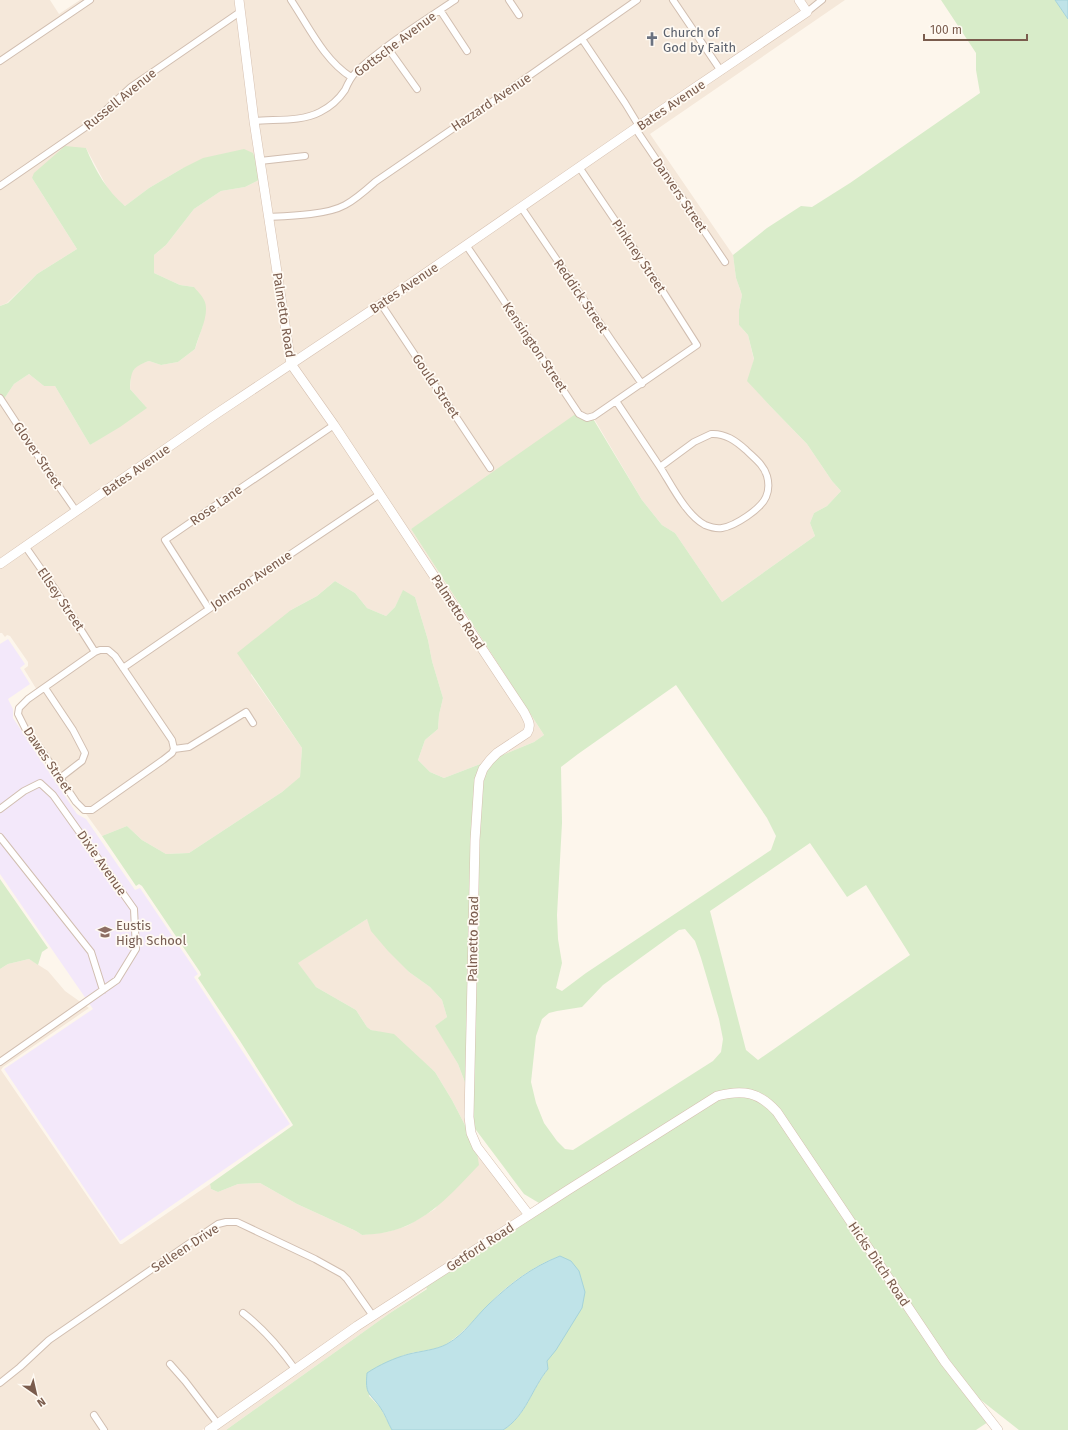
<svg xmlns="http://www.w3.org/2000/svg" width="1068" height="1430" font-family="'Fira Sans',sans-serif">
<style>
.residential{fill:#f5e8da}
.education{fill:#f3e8fa}
.green{fill:#d8ecc9;fill-rule:evenodd}
.water{fill:#bfe3e8;stroke:#a5d3da}
.lines{fill:none;stroke-linecap:round;stroke-linejoin:round}
.street-casing{stroke:#d1beb0;stroke-width:8}
.secondary-casing{stroke:#d6c0b0;stroke-width:10}
.street{stroke:#fff;stroke-width:6}
.secondary{stroke:#fff;stroke-width:9}
.labels{text-anchor:middle;dominant-baseline:central;stroke-width:3.5;stroke-linejoin:round;paint-order:stroke}
.worship-label{font-size:13px;fill:#5b616d;stroke:#fffaf3;text-anchor:start}
.street-label{font-size:13px;fill:#7a5c4d;stroke:#fffaf3}
.education-label{font-size:13px;fill:#785e54;stroke:#fffaf3;text-anchor:start}
</style>
<rect width="100%" height="100%" fill="#fdf6ec"/>
<path class="residential" d="M0 0H50L59 14 80 0H235L256 161 183 168 149 188 125 206 114 197 108 189 86 148 32 178 77 249 37 274 7 303 0 306Z
M242 0H795L802 11 294 358 258 121Z
M804 0H845L650 134 733 255 736 278 742 295 739 310V325L748 335 754 360 748 381 773 409 807 444 832 481 841 491 827 506 814 513 810 523 815 536 722 602 675 533 662 525 642 500 593 417 411 529 544 735 534 742 500 756 530 736 534 729 533 721 297 366 665 113 812 14Z
M259 180 287 362 0 559V405L14 384 29 374 44 386H55L90 445 146 407 130 389 131 374 137 365 149 361 161 365 178 362 195 349 203 325 194 287 180 285 154 273V255L166 245 194 209 221 191 245 187Z
M291 370 331 427 526 723 524 730 483 763 444 778 430 772 418 760 425 740 438 729 439 715 443 698 432 661 428 640 415 597 403 591 395 607 386 616 367 608 355 593 335 581 317 596 291 610 251 675 302 748 300 778 282 792 189 853 166 854 142 840 127 826 102 836 16 717 17 711 40 695 24 669 28 666V662L10 636 7 635 5 637 2 633H0V568L215 419Z
M367 919 409 972 430 987 442 1000 447 1017 436 1026 458 1064 466 1085 467 1129 452 1100 435 1072 392 1035 371 1030 367 1027 356 1010 316 987 297 963Z
M29 959 48 971 65 991 89 1008 3 1067 1 1070 120 1244H122L210 1184 211 1189 218 1192 238 1184 260 1183 297 1204 356 1231 362 1235 387 1232 407 1226 435 1209 477 1152 524 1214 266 1384 202 1430H0V969L8 964Z
M426 1287 427 1288 390 1313 226 1430H216L360 1329Z"/>
<path class="education" d="M8 639 25 664 20 668 30 684 8 699 13 709V718L77 814 86 819 135 890 140 888 198 974 194 977 290 1124 120 1241 4 1069 93 1009 0 874V644Z"/>
<path class="green" d="M941 0H1055L1068 19V1430H1019L977 1397 967 1386 765 1095C745 1088 737 1086 716 1092L539 1203 524 1194 473 1126 472 1117 479 841 482 781 486 771 493 763 500 756 534 742 544 735 411 529 577 413 592 417 642 500 662 525 675 533 722 602 815 536 810 523 814 513 827 506 841 491 832 481 807 444 773 409 747 381 754 359 748 335 739 325V310L742 295 736 278 733 255 767 228 801 206 812 207 850 183 980 93 976 70V53ZM676 685 767 818 776 836 771 850 586 973 562 991 556 988 562 963 558 939 557 915 562 823 561 767 578 754ZM810 843 847 897 866 885 910 955 758 1060 746 1050 710 911ZM685 929 695 941 701 958 719 1019 723 1039 721 1052 713 1061 573 1150 565 1149 557 1141 544 1123 536 1103 531 1082 536 1036 542 1019 549 1013 557 1011 582 1007 603 985 679 930Z
M65 146 86 148C95 170 107 191 125 206L149 188 183 168 203 158 244 149 253 153 256 161 259 180 245 187 221 191 194 209 166 245 154 255V273L180 285 194 287C197 291 202 295 204 300 211 313 198 336 195 349L178 362 161 365 149 361C132 367 131 371 130 389L147 408 120 427 90 445 55 386H44L29 374 14 384 0 405V306L8 303 37 274 77 249 32 178 34 173Z
M335 581 355 593 367 608 386 616 395 607 403 590 415 597 428 640 432 661 443 698 439 715 438 729 425 740 418 760 430 772 444 778 483 763 466 1085 458 1064 435 1026 447 1017 442 1000 430 987 409 972 388 951 371 931 367 919 298 963 316 987 356 1010 367 1027 371 1030 394 1034 435 1072 452 1100 467 1129 477 1152 479 1165C453 1192 426 1224 387 1232 379 1234 370 1234 362 1235L356 1231 297 1204 260 1183 238 1184 218 1192 211 1189 210 1184 292 1126 293 1125 240 1041 198 978 201 975 200 972 142 886 139 884 136 886 102 836 127 826 142 840 166 854 189 853 282 792 300 777 302 748 237 653 291 610 317 596Z
M0 879 48 948 42 952 38 965 29 959 8 964 0 969Z
M732 1096C754 1097 758 1100 774 1115L988 1422 976 1430H503C526 1416 532 1389 548 1369L547 1361 562 1339 560 1256C533 1266 508 1284 488 1305 475 1319 464 1332 448 1343 433 1353 412 1349 396 1359 390 1363 375 1388 369 1396L380 1407 392 1430H226L390 1313 427 1289 426 1287 570 1193 719 1100Z"/>
<path class="water" d="M1055 0H1068V19Z
M560 1256 571 1261 579 1271 585 1292 582 1308 556 1350 547 1361 548 1369C532 1388 526 1416 503 1430H392C388 1423 385 1414 380 1407 369 1392 365 1395 367 1373 379 1365 394 1358 409 1354 421 1351 436 1350 447 1344 465 1334 475 1317 489 1304 511 1283 532 1267 560 1256Z"/>
<g class="lines">
<defs>
<path id="street" d="M291 0C309 27 324 60 351 77
M509 0 519 15
M673 0 721 71
M440 10 467 51
M807 12 822 0
M582 39 625 103 639 126
M387 47 417 89
M0 61 90 0
M254 121C276 119 301 122 320 112 330 107 339 99 345 90 348 83 351 77 356 72 385 45 422 22 455 0
M635 128 725 262
M260 161 305 156
M0 186 93 122 131 87 240 12
M521 207 614 344 642 384
M268 217C290 216 327 215 345 205 356 199 366 190 375 182L499 97 637 0
M466 245 490 280 579 414 587 418 594 416 697 345 662 290 579 167
M381 304 490 468
M0 398 42 462 76 511
M616 401 660 467
M711 434C725 433 736 441 746 450 754 458 764 465 767 476 769 483 769 490 766 497 761 509 735 526 722 528 716 529 710 527 705 525 686 515 671 484 660 467L694 442Z
M25 546 55 589 95 652
M209 609 165 540 229 496 334 425
M123 668 209 609 380 494
M45 688 73 730 85 753 82 761 60 778
M174 749 172 740 115 656 108 650H100L95 652 28 699 19 708 18 714 26 730 40 748 76 802 84 810H92L163 760 172 753 174 749 189 747 246 712 253 723
M0 809 24 791 40 783 53 795 134 909 136 949 117 980 0 1062
M0 837 91 952 103 990
M243 1313C264 1329 280 1348 295 1369
M170 1364 185 1381 218 1424
M0 1383 20 1367 49 1340 184 1247 218 1224 226 1222H237L315 1259 342 1274 347 1279 373 1316
M94 1415 104 1430"/>
<path id="secondary" d="M239 0 254 121 291 364 334 425 524 712C528 720 532 725 527 733L497 753 490 760 483 769 479 780 475 840 469 1117 471 1133 477 1147 529 1215
M0 564 213 416 381 304 662 110 807 12 799 0
M209 1430 357 1326 568 1190 717 1096C743 1089 759 1092 777 1112L945 1362 998 1430"/>
</defs>
<use href="#street" class="street-casing"/>
<use href="#secondary" class="secondary-casing"/>
<use href="#street" class="street"/>
<use href="#secondary" class="secondary"/>
</g>
<defs>
<symbol id="church-bare" viewBox="-9 -9 18 18"><path d="M-1.2-6h2.4v3.5h3.3v2.4h-3.3V6h-2.4V-.1h-3.3v-2.4h3.3Z" fill="#6b7280" stroke="#fffaf3" stroke-width="2.5" paint-order="stroke"/></symbol>
<symbol id="school-bare" viewBox="-9 -9 18 18"><path d="M0-5L7-2L0 1L-7-2ZM-4 1L0 2.5L4 1V4Q0 6-4 4Z" fill="#8d6e63" stroke="#fffaf3" stroke-width="2.5" paint-order="stroke"/></symbol>
</defs>
<g fill-rule="evenodd">
<use href="#church-bare" x="642" y="29" width="20" height="20"/>
<use href="#school-bare" x="95" y="922" width="20" height="20"/>
</g>
<g class="labels">
<g class="worship-label">
<text x="663" y="32">Church of<tspan x="663" dy="15">God by Faith</tspan></text>
</g>
<g class="street-label">
<text transform="translate(395 44) rotate(-37)">Gottsche Avenue</text>
<text transform="translate(120 99) rotate(-39)">Russell Avenue</text>
<text transform="translate(491 102) rotate(-34)">Hazzard Avenue</text>
<text transform="translate(671 105) rotate(-34)">Bates Avenue</text>
<text transform="translate(680 195) rotate(56)">Danvers Street</text>
<text transform="translate(639 256) rotate(56)">Pinkney Street</text>
<text transform="translate(404 288) rotate(-34)">Bates Avenue</text>
<text transform="translate(581 296) rotate(56)">Reddick Street</text>
<text transform="translate(284 315) rotate(81)">Palmetto Road</text>
<text transform="translate(535 347) rotate(56)">Kensington Street</text>
<text transform="translate(436 386) rotate(56)">Gould Street</text>
<text transform="translate(38 455) rotate(56)">Glover Street</text>
<text transform="translate(136 470) rotate(-35)">Bates Avenue</text>
<text transform="translate(216 505) rotate(-35)">Rose Lane</text>
<text transform="translate(251 580) rotate(-34)">Johnson Avenue</text>
<text transform="translate(61 599) rotate(56)">Ellsey Street</text>
<text transform="translate(458 612) rotate(57)">Palmetto Road</text>
<text transform="translate(48 760) rotate(56)">Dawes Street</text>
<text transform="translate(102 863) rotate(55)">Dixie Avenue</text>
<text transform="translate(473 939) rotate(-89)">Palmetto Road</text>
<text transform="translate(480 1247) rotate(-33)">Getford Road</text>
<text transform="translate(185 1248) rotate(-33)">Selleen Drive</text>
<text transform="translate(879 1264) rotate(56)">Hicks Ditch Road</text>
</g>
<g class="education-label">
<text x="116" y="925">Eustis<tspan x="116" dy="15">High School</tspan></text>
</g>
</g>
<g transform="translate(36 1394) rotate(146)" stroke="#fffaf3" stroke-width="3" paint-order="stroke">
<path d="M0-3L7 15L0 10L-7 15Z" fill="#7a5c4d"/>
<text y="-6" font-size="11" font-weight="bold" text-anchor="middle" fill="#7a5c4d">N</text>
</g>
<path d="M924 34v6h103v-6" fill="none" stroke="#7a5c4d" stroke-width="2"/>
<text x="930" y="34" font-size="12" fill="#7a5c4d" stroke="#fffaf3" stroke-width="3" paint-order="stroke">100 m</text>
</svg>
